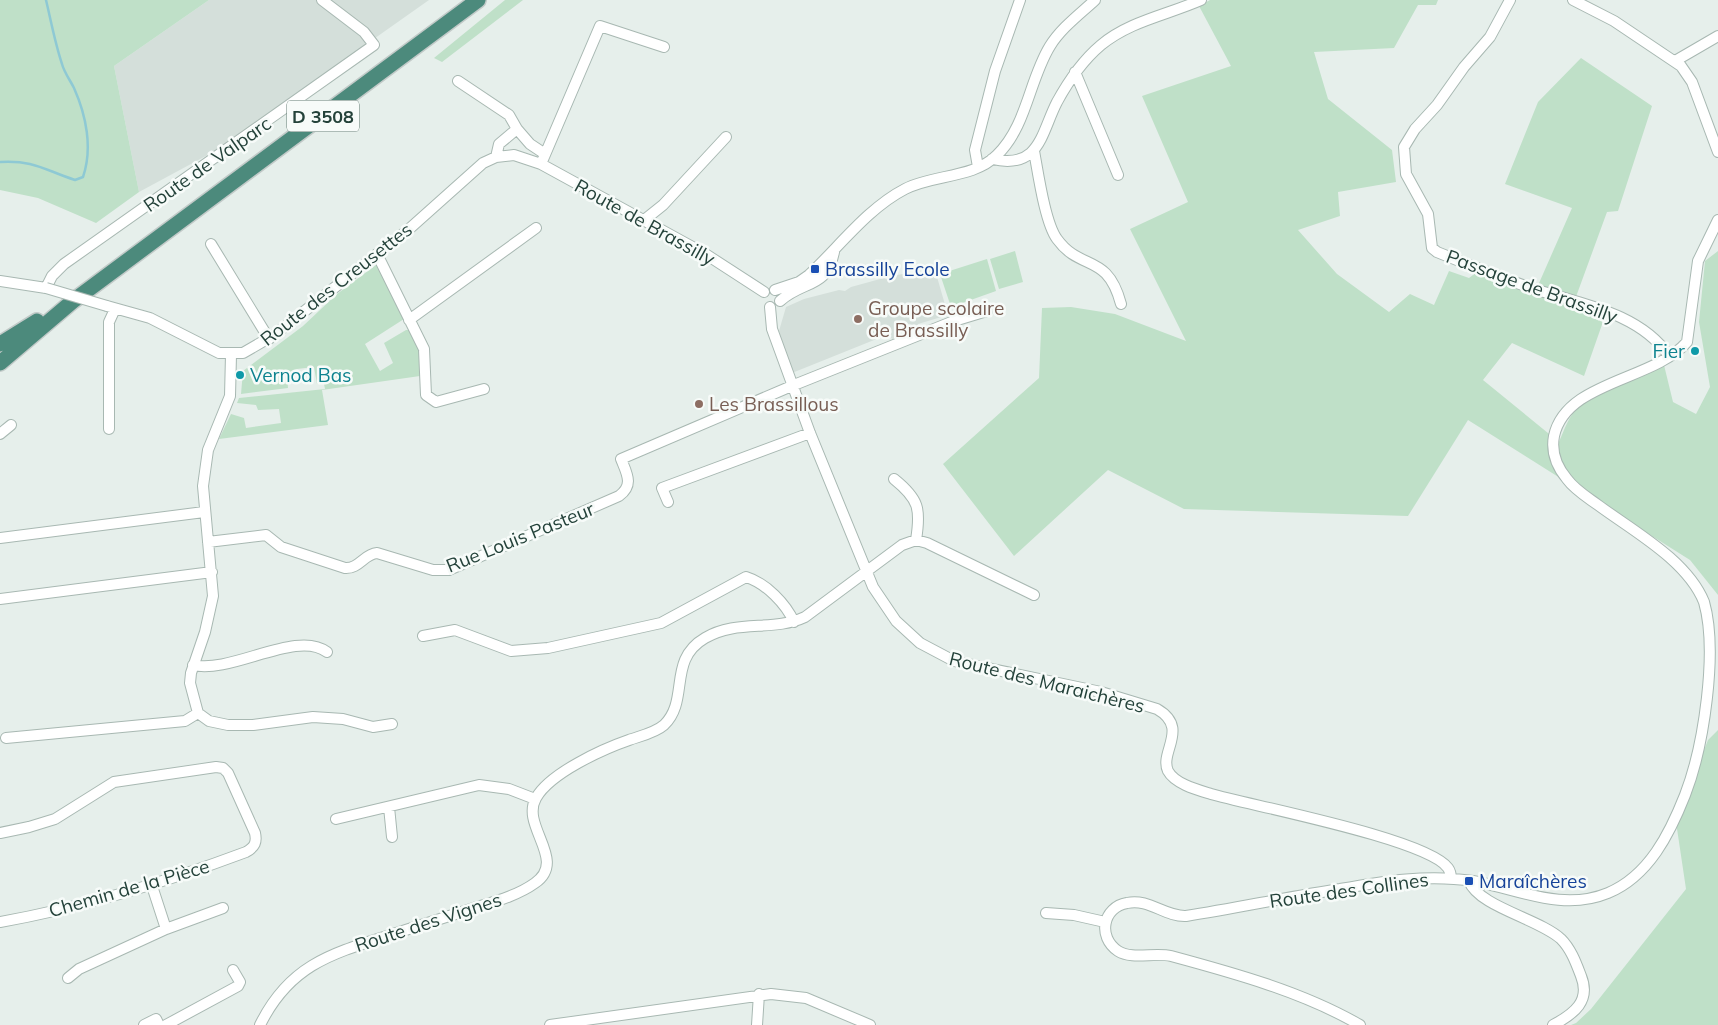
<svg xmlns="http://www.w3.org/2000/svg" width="1718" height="1025" font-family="Mulish,sans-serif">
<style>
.built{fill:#d4dfda}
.green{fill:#bfe0c8}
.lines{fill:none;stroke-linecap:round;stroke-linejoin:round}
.stream{stroke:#8ec9d4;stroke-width:2.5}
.minor-casing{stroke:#a8b8b2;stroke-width:12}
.trunk-casing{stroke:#c2cac8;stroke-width:18}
.minor{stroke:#fff;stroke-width:10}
.trunk{stroke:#4c8a7c;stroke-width:15}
.minor-bridge-casing{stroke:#a8b8b2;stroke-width:12;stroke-linecap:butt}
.minor-bridge{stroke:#fff;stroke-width:10}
.transit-dot{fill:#1a4fb4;stroke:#f7fbf9;stroke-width:2}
.education-dot{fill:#8d6e63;stroke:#f7fbf9;stroke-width:2}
.culture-dot{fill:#0f9aa8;stroke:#f7fbf9;stroke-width:2}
.labels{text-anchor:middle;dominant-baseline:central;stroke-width:5;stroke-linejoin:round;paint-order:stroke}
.shield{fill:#f7fbf9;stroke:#637a73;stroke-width:1}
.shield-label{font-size:18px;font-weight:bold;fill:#24423a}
.street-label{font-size:19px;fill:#24423a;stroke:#f7fbf9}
.transit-label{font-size:19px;fill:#164399;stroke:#f7fbf9;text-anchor:start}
.education-label{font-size:19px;fill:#785e54;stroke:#f7fbf9;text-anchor:start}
.culture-label{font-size:19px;fill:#0d838f;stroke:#f7fbf9;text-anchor:end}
</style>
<rect width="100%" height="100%" fill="#e6efeb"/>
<path class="built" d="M209 0H429L215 151 139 192 114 66Z
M935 270 948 315 918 324 919 331 892 339 889 334 792 373 779 331 786 307 804 299 839 290 845 291 851 287 891 276 903 274 906 278Z"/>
<path class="green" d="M0 0H209L114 66 139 192 96 223 38 198 0 190Z
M505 0H523L442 62 434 58Z
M1210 0H1438L1436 5H1418L1394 48 1314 52 1328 99 1392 150 1396 182 1338 192 1340 216 1298 230 1337 274 1389 312 1410 294 1434 305 1449 271 1469 278 1477 272 1536 290 1572 208 1505 184 1538 102 1581 58 1652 106 1618 211 1607 212 1573 305 1605 316 1584 376 1512 343 1483 380 1559 442C1566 426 1569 414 1584 402L1664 365 1673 402 1696 414 1710 387 1699 322 1705 261 1718 251V595L1690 560 1468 420 1408 516 1184 509 1108 470 1014 556 943 464 1039 378 1042 308 1071 307 1115 314 1186 341 1130 229 1188 202 1142 96 1231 66 1199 6Z
M1015 251 1023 282 999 289 990 259Z
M987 259 996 291 951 307 940 274Z
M376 265 404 319 365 344 380 371 393 363 384 343 406 330H410L420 347V376L322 390 328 425 219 439 231 414 244 418 246 428 281 423 279 409 258 410 256 405 237 403 239 398 325 389 324 384H317L314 367 297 369 287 374 288 388 241 394 243 371 303 326 337 294Z
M1718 730V1025H1571L1576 1023 1591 1009 1686 889 1676 822 1708 740Z"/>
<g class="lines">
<path class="stream" d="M0 162C35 160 44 170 75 180L83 177C93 148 86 115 74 88 70 80 64 72 62 64 55 43 51 21 46 0"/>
<defs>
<path id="minor" d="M1510 0 1490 37 1464 67 1437 105 1415 129 1404 147 1406 174 1428 214 1432 248 1437 252C1469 265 1502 278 1534 289 1581 304 1640 313 1669 356
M1573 0 1614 21 1681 66 1692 82 1718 152
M1675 61 1718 36
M1075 72 1118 175
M458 81 509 115 517 129 530 144 545 154
M1034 151C1038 172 1045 223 1057 239 1081 272 1107 252 1121 304
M496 157 499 144 517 129
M992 159C1040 170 1041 133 1057 102 1069 80 1082 61 1101 45 1130 21 1167 15 1201 0
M541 164 600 26 664 47
M978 167 975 150 995 71 1020 0
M643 221 663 205 726 137
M211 244 269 339
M377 254 424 349 426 395 436 402 484 389
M0 281 46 288 52 276 64 264 374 45 364 32 322 0
M775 290 799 282 809 275C839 247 868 208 905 189 933 174 973 179 997 155 1027 126 1029 80 1050 46 1061 28 1080 14 1095 0
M780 301C803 280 827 289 834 252
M107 306 150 318 219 353H243L274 335 408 230 483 163 496 157 514 155 541 164 707 255 764 292
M770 307 772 329 810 433 873 587 896 621 920 643 954 661 1101 692 1157 709C1190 728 1159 752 1168 771 1175 784 1198 790 1211 794 1253 806 1427 839 1448 868 1451 872 1451 875 1451 879
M409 320 536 228
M231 355 230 396 208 450 203 486 213 596 205 632 191 673 190 683 198 713 209 721 228 725H253L313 717 343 719 373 727 392 724
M109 429V322L115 309
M0 434 11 425
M894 479C919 499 921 509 916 540
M668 502 662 488 810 433
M0 538 204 512
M208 542 266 535 281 547 345 568C359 569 364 554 377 553L433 570H449L619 496C634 485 627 474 621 459L794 385 954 321 987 311
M0 599 212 572
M423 636 455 630 511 651 548 648 661 623 746 577C766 583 786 604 794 622
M193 665C232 674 297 629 327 652
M6 738 185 721 198 713
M389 807 392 837
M336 819 479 785 509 789 535 799
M0 833 29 827 55 819 114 782 216 767 223 768 228 773 255 833C257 842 255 847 246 852 166 882 85 907 0 922
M1469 881C1479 907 1540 919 1561 939 1571 949 1576 963 1581 976 1591 1001 1574 1014 1553 1025
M152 886 166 929
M1046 913 1074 915 1105 922
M68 978 79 969 166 929 223 908
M144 1025 156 1019 159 1025
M166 1025 238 986 240 982 233 970
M260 1025C289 966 330 954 387 936 415 927 443 918 471 909 493 902 517 896 535 883 568 860 520 826 536 798 550 773 603 749 629 740 640 736 655 733 664 725 690 700 667 660 705 638 737 619 773 632 805 617L902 545 916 540 927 543 1034 595
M550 1025 771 994 806 998 870 1025
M757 1025 759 994
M1360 1025C1303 992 1234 973 1171 956 1155 952 1132 960 1118 951 1097 937 1103 907 1127 903 1149 898 1165 917 1186 916 1237 908 1288 897 1340 889 1384 881 1428 874 1473 881 1519 889 1562 912 1608 893 1649 876 1670 833 1685 795 1704 746 1718 651 1704 602 1687 560 1633 531 1598 505 1587 497 1575 490 1567 479 1557 467 1551 452 1554 436 1566 381 1653 381 1687 342L1698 261 1718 220"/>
<path id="trunk" d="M0 344 37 321
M0 363 73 301 478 0"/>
</defs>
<use href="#minor" class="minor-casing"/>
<use href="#trunk" class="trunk-casing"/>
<use href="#minor" class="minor"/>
<use href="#trunk" class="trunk"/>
<defs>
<path id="minor-bridge" d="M46 288 107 306"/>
</defs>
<use href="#minor-bridge" class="minor-bridge-casing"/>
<use href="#minor-bridge" class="minor-bridge"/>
</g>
<g class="transit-dot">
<rect x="810" y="264" width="10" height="10" rx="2.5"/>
<rect x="1464" y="876" width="10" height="10" rx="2.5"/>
</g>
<g class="education-dot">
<circle cx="858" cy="319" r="5"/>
<circle cx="699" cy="404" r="5"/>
</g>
<g class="culture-dot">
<circle cx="1695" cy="351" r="5"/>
<circle cx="240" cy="375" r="5"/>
</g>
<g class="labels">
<rect class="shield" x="287" y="100.5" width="72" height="31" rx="4"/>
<g class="shield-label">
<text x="323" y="116">D 3508</text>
</g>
<g class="street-label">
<text transform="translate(207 164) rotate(-35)">Route de Valparc</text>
<text transform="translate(645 222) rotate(29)">Route de Brassilly</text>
<text transform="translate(336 284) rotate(-38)">Route des Creusettes</text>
<text transform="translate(1532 286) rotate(20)">Passage de Brassilly</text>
<text transform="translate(520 537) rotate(-22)">Rue Louis Pasteur</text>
<text transform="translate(1047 682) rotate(14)">Route des Maraichères</text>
<text transform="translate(129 888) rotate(-16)">Chemin de la Pièce</text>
<text transform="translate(1349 890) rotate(-8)">Route des Collines</text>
<text transform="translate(428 922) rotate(-18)">Route des Vignes</text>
</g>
<g class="transit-label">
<text x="825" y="269">Brassilly Ecole</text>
<text x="1479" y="881">Maraîchères</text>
</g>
<g class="education-label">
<text x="868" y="308">Groupe scolaire<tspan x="868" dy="22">de Brassilly</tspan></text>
<text x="709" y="404">Les Brassillous</text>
</g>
<g class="culture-label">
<text x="1685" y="351">Fier</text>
<text x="250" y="375" text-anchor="start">Vernod Bas</text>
</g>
</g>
</svg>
